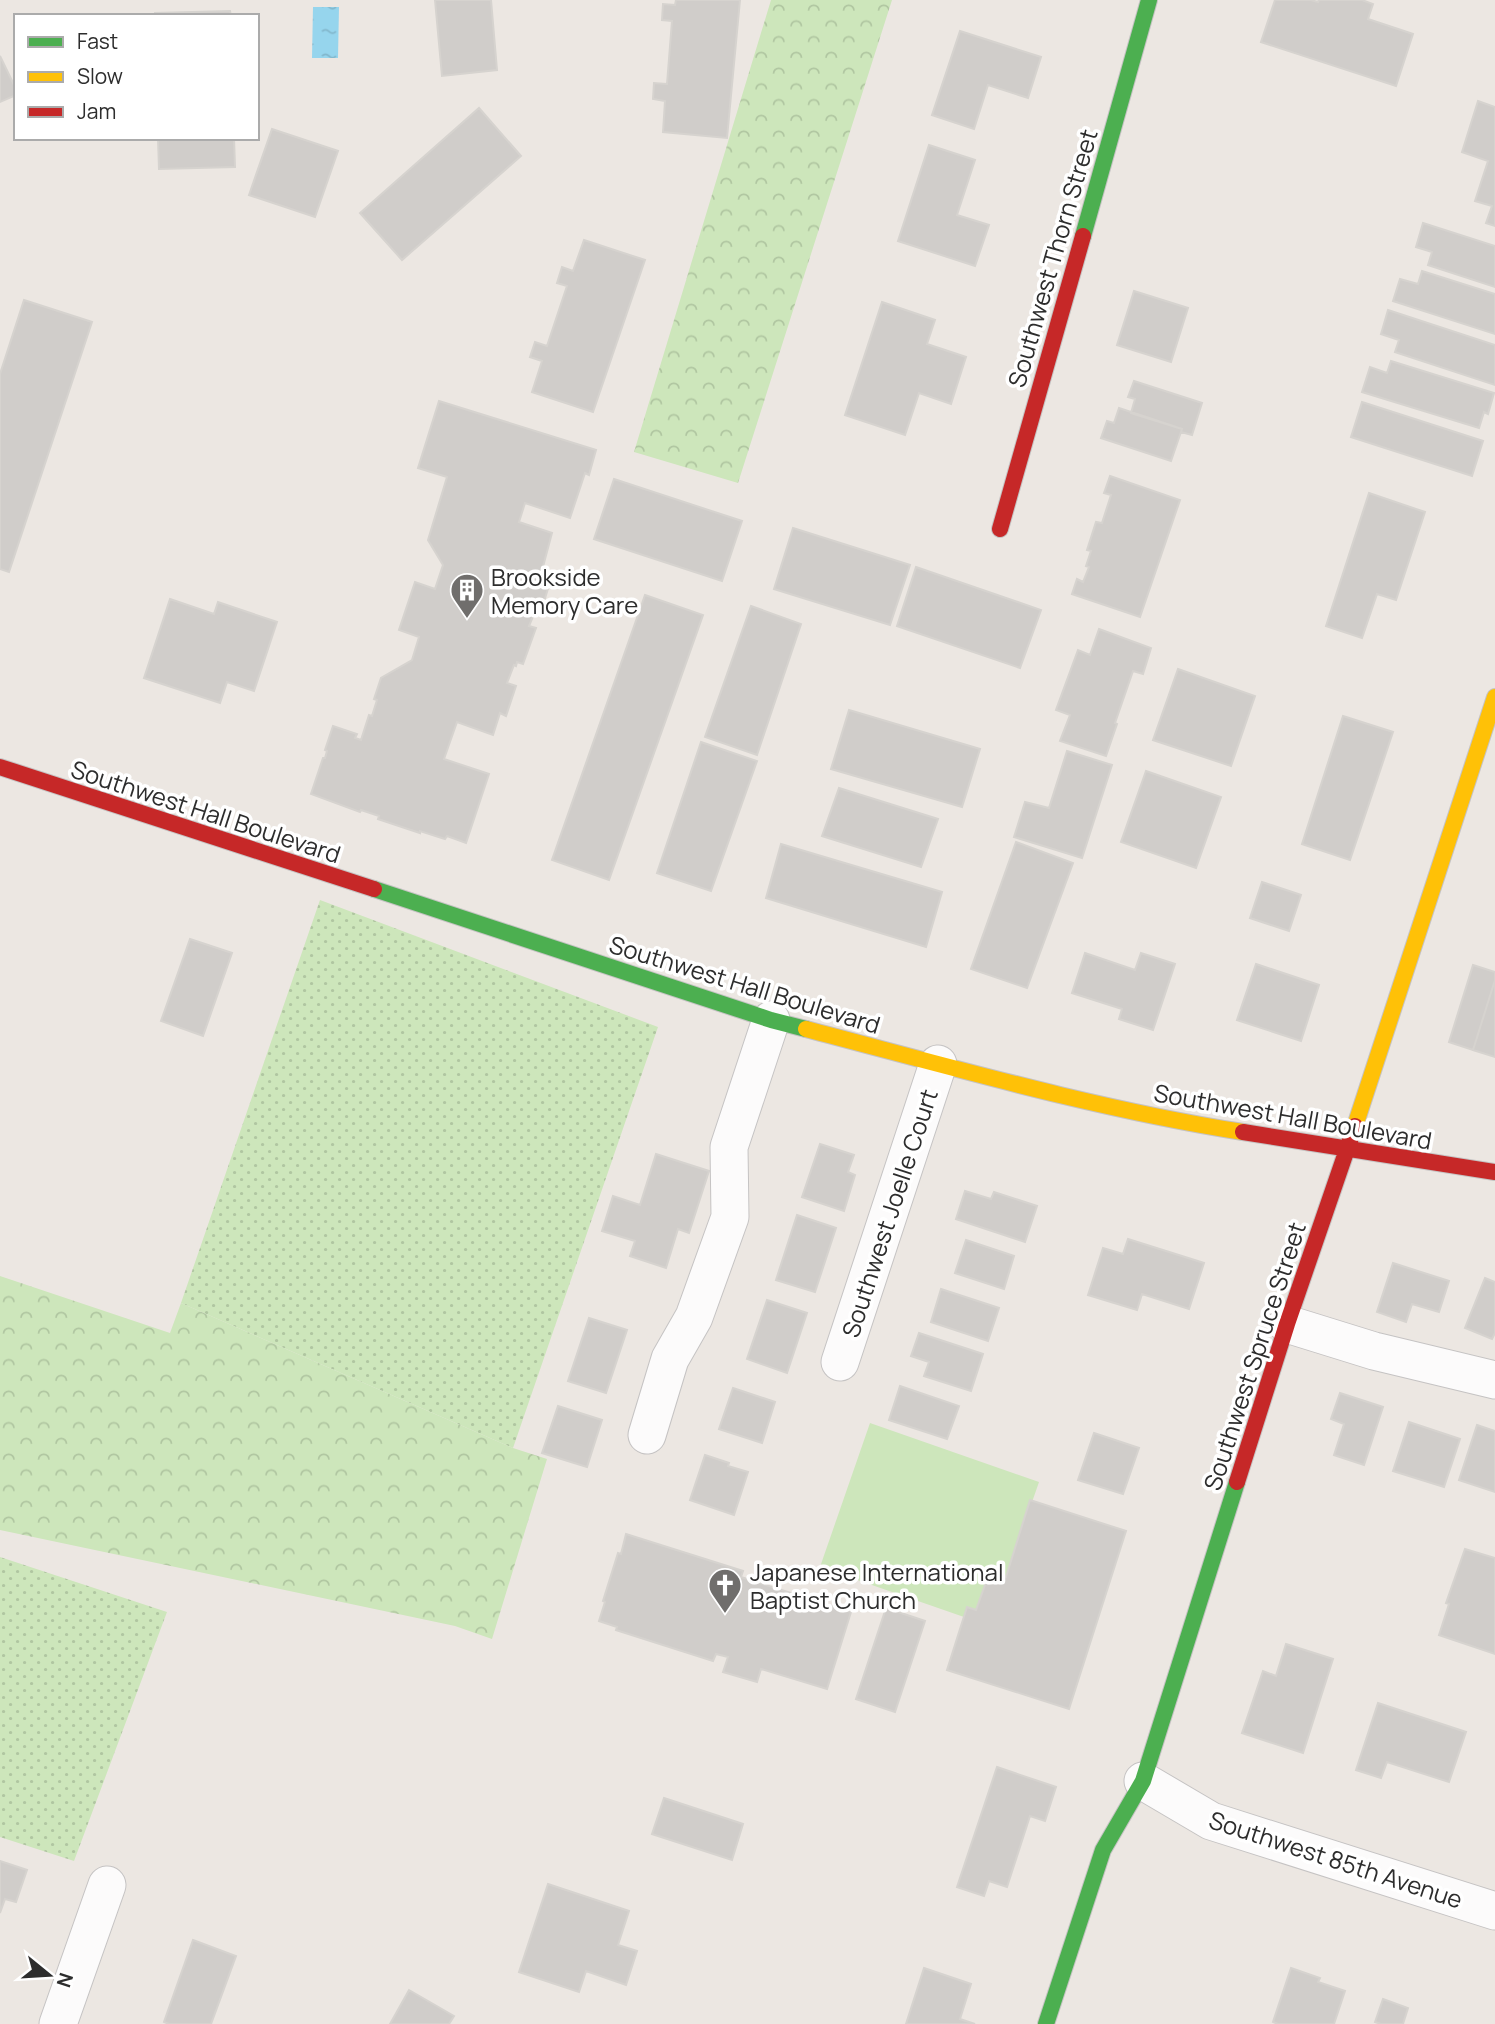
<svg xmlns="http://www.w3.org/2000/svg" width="1495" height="2024" font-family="Manrope,sans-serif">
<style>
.grass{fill:url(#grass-dots)}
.forest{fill:url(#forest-crowns)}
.park{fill:#cde6bb}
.water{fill:url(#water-ripples)}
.building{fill:#d0cdca;stroke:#d6d3cf;stroke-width:2}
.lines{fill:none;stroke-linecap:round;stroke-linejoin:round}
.street-casing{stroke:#c5c3c3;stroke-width:39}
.fast-casing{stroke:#c5c3c3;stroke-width:18}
.slow-casing{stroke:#c5c3c3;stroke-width:18}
.jam-casing{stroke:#c5c3c3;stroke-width:18}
.street{stroke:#fcfbfb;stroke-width:37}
.fast{stroke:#4caf50;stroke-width:16}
.slow{stroke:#ffc107;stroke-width:16}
.jam{stroke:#c62828;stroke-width:16}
.labels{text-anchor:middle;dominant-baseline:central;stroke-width:7;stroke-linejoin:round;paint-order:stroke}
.street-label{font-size:24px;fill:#2d2d2d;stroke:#fff}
.poi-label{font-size:24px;fill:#2d2d2d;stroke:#fff;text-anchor:start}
</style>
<defs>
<pattern id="grass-dots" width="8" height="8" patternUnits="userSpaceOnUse" patternTransform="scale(1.75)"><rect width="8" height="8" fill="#cde6bb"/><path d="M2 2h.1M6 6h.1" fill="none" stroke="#b0c6a1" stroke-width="1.8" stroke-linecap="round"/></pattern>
<pattern id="forest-crowns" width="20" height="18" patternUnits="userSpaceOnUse" patternTransform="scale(1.75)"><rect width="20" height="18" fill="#cde6bb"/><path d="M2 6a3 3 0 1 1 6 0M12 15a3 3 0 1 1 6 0" fill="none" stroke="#b0c6a1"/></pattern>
<pattern id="water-ripples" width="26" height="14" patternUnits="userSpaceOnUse" patternTransform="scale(1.75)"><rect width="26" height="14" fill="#96d5ed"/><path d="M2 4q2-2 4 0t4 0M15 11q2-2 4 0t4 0" fill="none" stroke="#82b7cc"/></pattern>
</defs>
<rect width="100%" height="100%" fill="#ece7e2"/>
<path class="grass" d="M320 900 658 1027 513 1448 181 1303Z
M0 1557 167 1612 74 1861 0 1837Z"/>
<path class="forest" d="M771 0H892L738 483 634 452Z
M0 1276 170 1333 181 1303 513 1448 547 1459 492 1639 455 1626 0 1530Z"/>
<path class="park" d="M870 1423 1039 1482 1006 1577 990 1571 976 1610 964 1617 820 1567Z"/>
<path class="water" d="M313 7H339L338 58H312Z"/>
<path class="building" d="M435 0H491L497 70 442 76Z
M676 0H740L727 138 663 132 665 101 653 99 654 83 667 84 672 21 662 20 663 4 675 5Z
M1275 0H1311L1318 2 1319 0H1362L1373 4 1368 19 1413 34 1396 86 1261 42Z
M230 11 231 16H155V13Z
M960 31 1041 57 1028 98 988 85 974 129 932 115Z
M0 56 16 89V95L0 102Z
M1478 101 1495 107V226L1486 223 1492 206 1475 201 1488 161 1462 152Z
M479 108 521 156 402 260 360 213Z
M272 129 338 151 315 217 249 195Z
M158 138H234L235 167 159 169Z
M929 145 975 160 957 215 989 225 975 266 898 241Z
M1423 223 1495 246V287L1428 265 1432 252 1416 247Z
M584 240 645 260 593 412 532 392 542 361 530 357 535 342 547 346 567 286 557 283 562 267 573 271Z
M1422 271 1495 294V334L1393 301 1400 279 1418 284Z
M1134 291 1188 308 1171 362 1117 345Z
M24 300 92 322 9 572 0 569V374Z
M882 302 935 320 927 344 966 357 951 404 919 393 905 435 845 415Z
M1388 310 1495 345V385L1395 352 1399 340 1381 334Z
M1391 361 1494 393 1488 414 1484 412 1479 428 1362 392 1370 367 1387 373Z
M1134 381 1202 403 1192 435 1181 432 1182 429 1131 413 1135 399 1128 397Z
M439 401 596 450 589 475 585 473 570 518 525 503 519 522 552 533 540 578 550 582 543 605 533 601 529 613 534 614 529 626 536 628 523 664 517 662 516 666 514 665 507 683 516 686 506 716 500 713 493 735 457 722 444 759 489 774 466 843 447 836 445 839 420 831V833L378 819 379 816 361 810 360 812 311 794 323 758H325L327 751 325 750 333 726 357 734 355 738 361 740 369 715 372 716 377 700 374 699 381 678 412 660 419 637 399 630 415 582 435 589 443 565 428 540 447 477 418 468Z
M1362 402 1483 441 1472 476 1351 437Z
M1119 408 1182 429 1171 461 1101 438 1107 421 1114 423Z
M1110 476 1180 500 1140 617 1072 594 1077 579 1083 582 1089 567 1086 566 1091 551 1087 550 1096 522 1102 523 1111 495 1104 493Z
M614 479 742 521 722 581 594 539Z
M1369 493 1425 512 1396 600 1377 594 1362 638 1326 626Z
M793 528 910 565 890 625 774 589Z
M916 567 1041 610 1020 668 897 626Z
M645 595 703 615 609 880 552 860Z
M170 599 214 614 218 602 277 622 254 691 227 682 220 703 144 678Z
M751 606 801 624 757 755 705 737Z
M1099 629 1151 648 1143 674 1133 671 1115 723 1117 724 1106 756 1060 741 1070 715 1056 710 1078 650 1090 655Z
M1178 669 1255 696 1231 766 1153 740Z
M849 710 980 749 962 807 831 769Z
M1343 716 1393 732 1350 860 1302 844Z
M701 742 757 761 711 891 657 873Z
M1067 751 1112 765 1082 858 1014 837 1025 802 1049 808Z
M1146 771 1221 797 1196 868 1121 842Z
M839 788 938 819 921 867 822 836Z
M1016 842 1073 863 1027 988 971 969Z
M781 844 942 892 926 947 766 898Z
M1262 882 1301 895 1289 931 1250 918Z
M190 939 232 953 203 1036 161 1021Z
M1085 953 1135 970 1141 953 1175 964 1153 1030 1119 1019 1122 1009 1072 993Z
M1256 964 1319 985 1301 1041 1237 1020Z
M1473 965 1495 972V980L1473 1050 1449 1042Z
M1495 980V1057L1473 1050Z
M820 1144 854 1155 848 1172 855 1175 844 1211 802 1197Z
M656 1154 709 1171 689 1233 678 1229 666 1268 630 1256 635 1241 602 1231 613 1196 640 1205Z
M965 1191 991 1199 994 1192 1037 1206 1025 1242 956 1219Z
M797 1215 836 1228 815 1292 776 1280Z
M1128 1239 1204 1263 1189 1309 1142 1294 1137 1310 1088 1295 1103 1248 1123 1254Z
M966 1240 1014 1256 1004 1289 955 1273Z
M1393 1263 1449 1281 1439 1312 1412 1304 1406 1322 1377 1312Z
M1485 1278 1495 1282V1333L1492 1339 1465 1328Z
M941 1289 999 1308 988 1341 931 1322Z
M767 1300 807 1313 787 1373 747 1359Z
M589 1318 627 1330 606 1393 568 1381Z
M919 1333 983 1354 971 1391 924 1376 929 1362 911 1356Z
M900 1386 959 1406 947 1439 889 1420Z
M733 1388 775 1402 762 1443 719 1429Z
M1340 1393 1383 1407 1364 1465 1334 1455 1344 1424 1331 1419Z
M558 1406 602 1420 587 1467 542 1453Z
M1409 1422 1460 1439 1444 1487 1393 1471Z
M1477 1425 1495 1431V1492L1459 1480Z
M1094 1433 1139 1448 1123 1494 1078 1480Z
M705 1455 729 1463 728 1466 748 1472 734 1515 690 1500Z
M1030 1500 1126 1531 1069 1709 947 1670 967 1607 976 1610 990 1571 1006 1577Z
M626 1534 743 1571 741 1577 851 1612 827 1689 761 1669 757 1682 723 1672 728 1657 716 1654 713 1661 616 1630 617 1627 599 1621 605 1602 603 1601 618 1553 621 1554Z
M1465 1549 1495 1558V1654L1439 1635 1449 1604 1446 1603Z
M886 1608 925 1621 895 1712 856 1699Z
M1286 1644 1333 1659 1303 1753 1242 1733 1263 1671 1276 1676Z
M1378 1703 1466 1732 1449 1782 1387 1762 1381 1778 1356 1770Z
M997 1767 1056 1787 1045 1821 1030 1816 1007 1887 989 1881 984 1896 957 1887Z
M664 1798 743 1824 732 1860 652 1834Z
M0 1861 27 1870 16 1902 5 1899 0 1913Z
M548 1884 629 1911 618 1945 637 1951 626 1985 586 1971 579 1992 519 1972Z
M193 1940 236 1956 211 2024H169L164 2022Z
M924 1968 971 1984 960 2019 975 2024H906Z
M1291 1968 1320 1978 1318 1982 1345 1991 1334 2024H1278L1273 2022Z
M409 1990 454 2016 449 2024H390Z
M1383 1999 1408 2008 1403 2024H1381L1375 2022Z"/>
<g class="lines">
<defs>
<path id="street" d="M1287 1324 1374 1351 1495 1380
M840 1362 938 1064
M647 1435 670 1359 694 1317 730 1217 729 1147 771 1020
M1143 1781 1211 1821 1495 1911
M58 2024 107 1885"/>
<path id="fast" d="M1083 236 1149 0
M374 889 771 1020 806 1029
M1046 2024 1103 1850 1143 1781 1237 1482"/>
<path id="slow" d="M806 1029C951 1067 1096 1109 1243 1132
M1355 1126 1495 697"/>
<path id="jam" d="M1000 529 1083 236
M0 767 374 889
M1243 1132 1495 1172
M1237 1482 1287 1324 1355 1126"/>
</defs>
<use href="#street" class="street-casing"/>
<use href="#fast" class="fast-casing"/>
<use href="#slow" class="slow-casing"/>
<use href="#jam" class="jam-casing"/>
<use href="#street" class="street"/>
<use href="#fast" class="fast"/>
<use href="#slow" class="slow"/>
<use href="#jam" class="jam"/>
</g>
<defs>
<symbol id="building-pin" viewBox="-11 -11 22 30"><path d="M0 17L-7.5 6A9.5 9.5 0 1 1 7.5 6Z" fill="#706e6c" stroke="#fff"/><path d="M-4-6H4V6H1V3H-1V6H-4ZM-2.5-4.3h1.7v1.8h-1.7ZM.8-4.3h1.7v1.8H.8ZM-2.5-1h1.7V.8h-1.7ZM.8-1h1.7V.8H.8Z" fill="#fff"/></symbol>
<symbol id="church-pin" viewBox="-11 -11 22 30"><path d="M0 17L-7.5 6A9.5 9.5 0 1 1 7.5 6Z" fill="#706e6c" stroke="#fff"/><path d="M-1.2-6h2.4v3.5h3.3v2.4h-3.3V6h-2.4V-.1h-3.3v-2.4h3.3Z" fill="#fff"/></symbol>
</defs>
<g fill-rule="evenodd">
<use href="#building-pin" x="448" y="571" width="38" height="52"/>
<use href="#church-pin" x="706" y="1566" width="38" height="52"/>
</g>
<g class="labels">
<g class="street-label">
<text transform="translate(1052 258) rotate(-74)">Southwest Thorn Street</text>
<text transform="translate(206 811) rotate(18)">Southwest Hall Boulevard</text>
<text transform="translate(745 984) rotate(17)">Southwest Hall Boulevard</text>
<text transform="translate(1293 1116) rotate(10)">Southwest Hall Boulevard</text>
<text transform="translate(889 1213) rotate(-72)">Southwest Joelle Court</text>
<text transform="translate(1254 1356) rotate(-72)">Southwest Spruce Street</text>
<text transform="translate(1336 1859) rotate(18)">Southwest 85th Avenue</text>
</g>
<g class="poi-label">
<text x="491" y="576">Brookside<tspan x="491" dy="28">Memory Care</tspan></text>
<text x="750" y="1571">Japanese International<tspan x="750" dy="28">Baptist Church</tspan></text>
</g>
</g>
<rect x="14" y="14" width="245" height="126" fill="#ffffff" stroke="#ababab" stroke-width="2"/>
<rect x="28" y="37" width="35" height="10" fill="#4caf50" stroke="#ababab" stroke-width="2"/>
<text x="77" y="49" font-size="21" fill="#2d2d2d">Fast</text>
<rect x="28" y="72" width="35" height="10" fill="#ffc107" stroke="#ababab" stroke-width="2"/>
<text x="77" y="84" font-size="21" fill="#2d2d2d">Slow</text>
<rect x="28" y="107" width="35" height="10" fill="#c62828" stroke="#ababab" stroke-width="2"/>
<text x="77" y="119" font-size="21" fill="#2d2d2d">Jam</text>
<g transform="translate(49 1975) rotate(108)" stroke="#ffffff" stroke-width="5" paint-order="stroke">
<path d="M0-5L12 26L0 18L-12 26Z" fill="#2d2d2d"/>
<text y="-10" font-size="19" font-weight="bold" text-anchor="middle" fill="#2d2d2d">N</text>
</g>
</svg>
